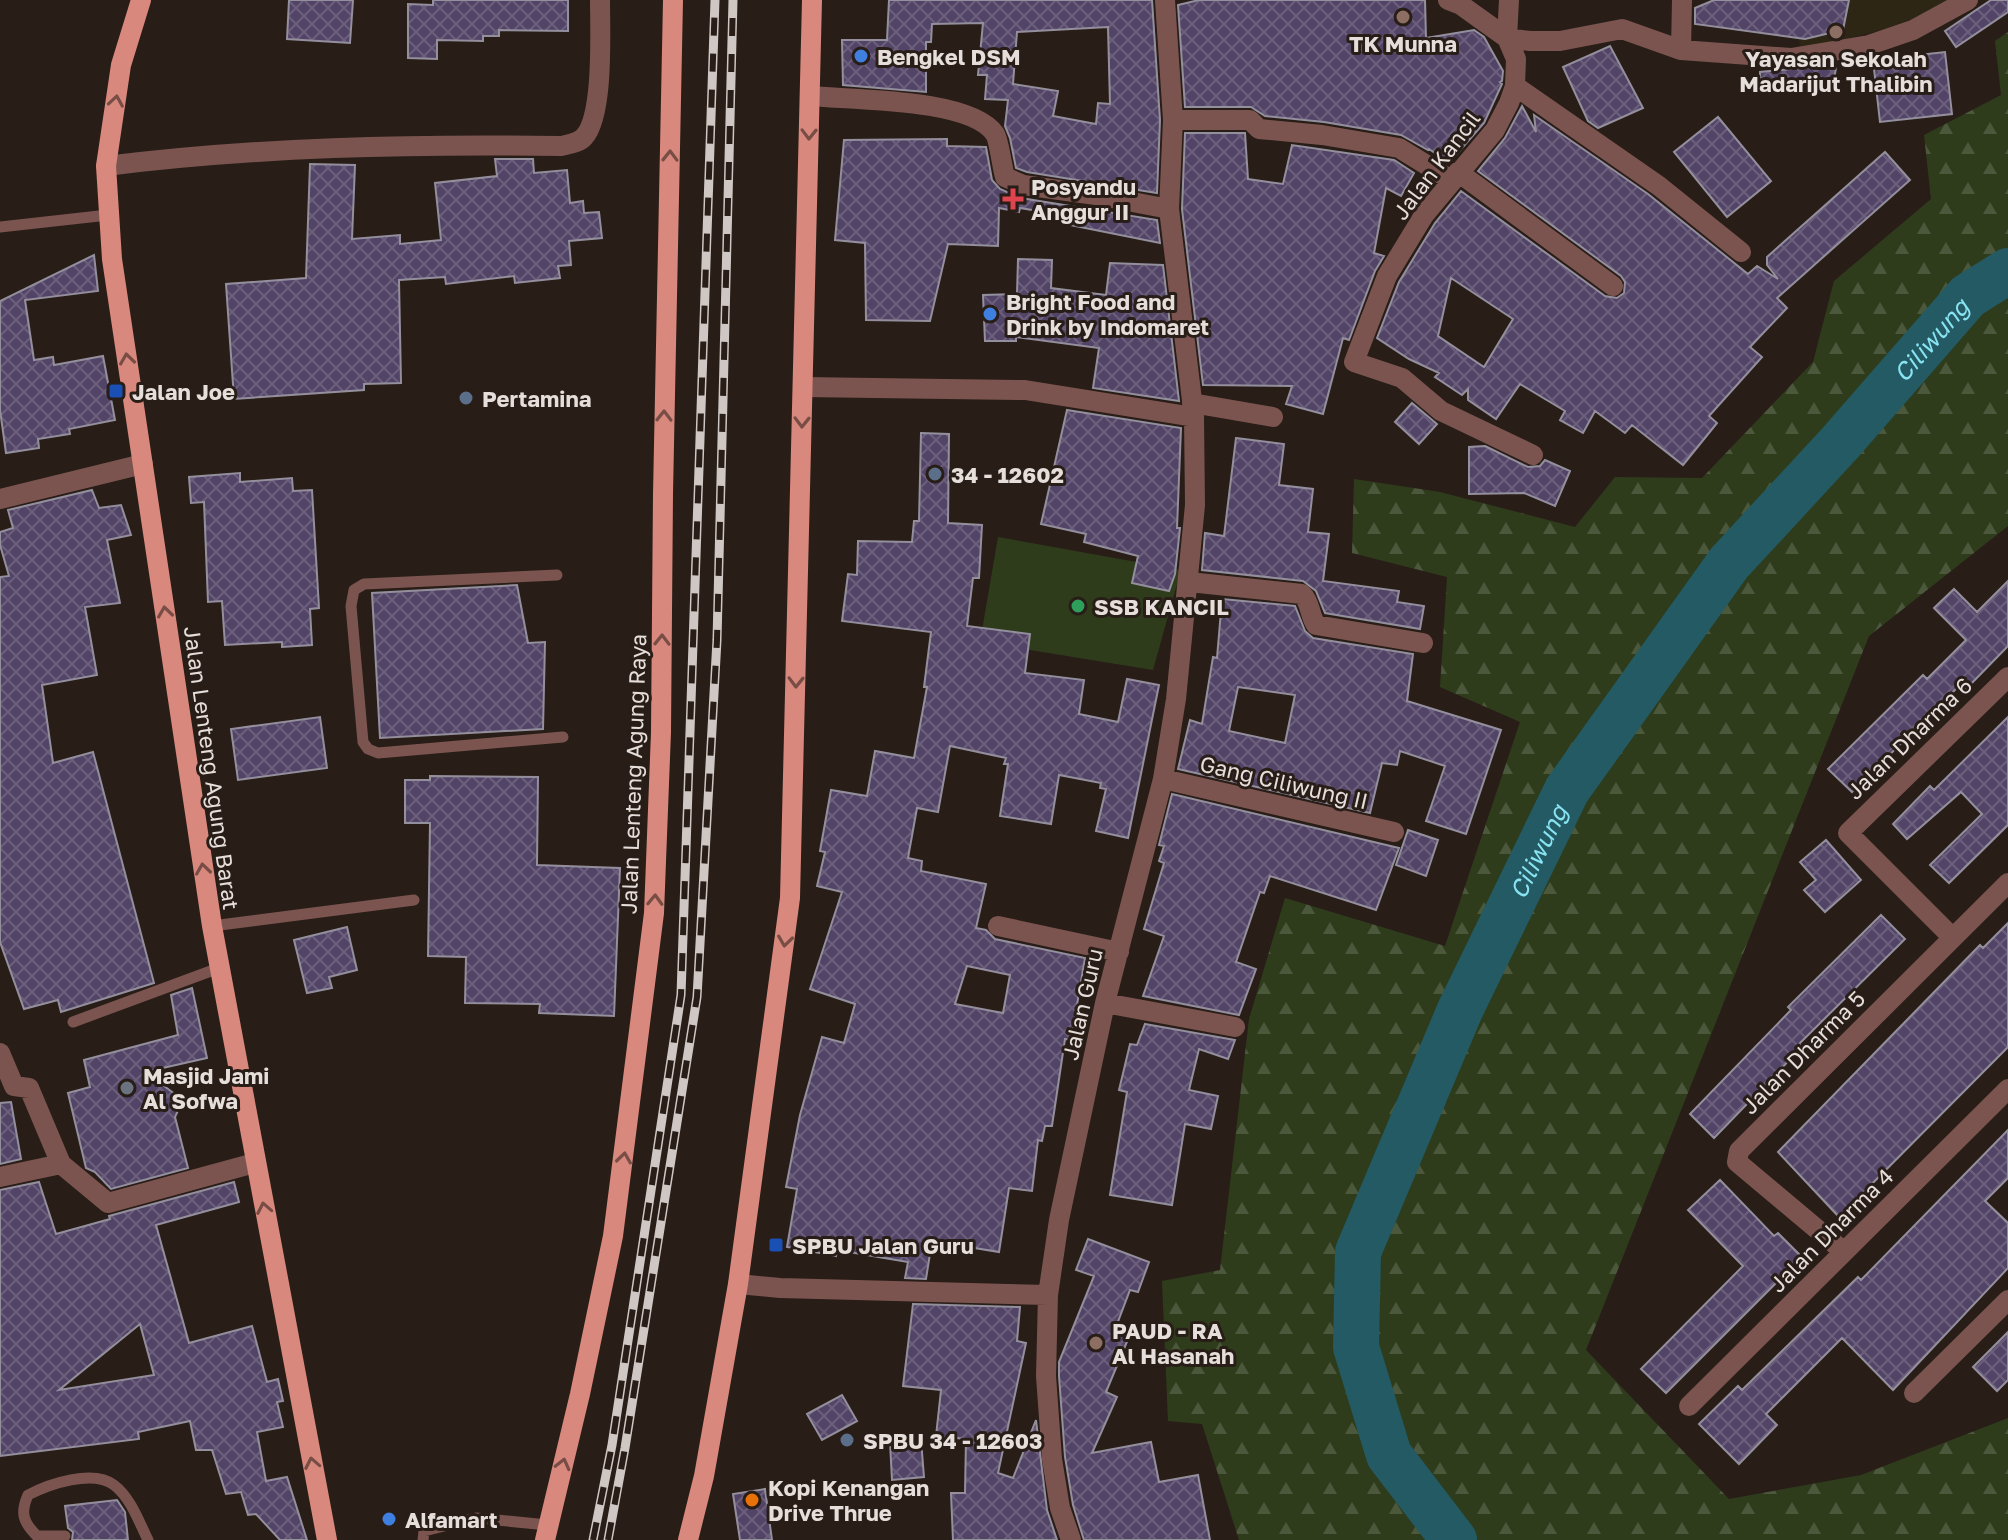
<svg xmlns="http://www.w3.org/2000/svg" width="2008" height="1540" font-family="'Golos Text',sans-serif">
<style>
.education{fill:#2d2615}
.green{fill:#2e3c1c}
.forest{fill:url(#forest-firs)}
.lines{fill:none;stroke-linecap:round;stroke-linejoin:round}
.river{stroke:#235a63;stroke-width:46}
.building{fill:url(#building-cross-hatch);stroke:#948f9d;stroke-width:2;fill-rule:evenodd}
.service{stroke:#7b544f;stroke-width:11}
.minor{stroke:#7b544f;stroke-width:20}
.tertiary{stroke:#7b544f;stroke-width:20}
.primary{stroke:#d8887d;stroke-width:20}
.rail-casing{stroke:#cfc7c3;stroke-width:9}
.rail{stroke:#281d17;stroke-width:6;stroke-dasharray:18;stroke-linecap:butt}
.oneway{stroke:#774d45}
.education-dot{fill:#8d6e63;stroke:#281d17;stroke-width:3}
.shop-dot{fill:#3f7fe0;stroke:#281d17;stroke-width:3}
.health-dot{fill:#e0444e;stroke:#281d17;stroke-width:3}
.transit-dot{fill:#1a4fb4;stroke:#281d17;stroke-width:3}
.service-dot{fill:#5c6f8a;stroke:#281d17;stroke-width:3}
.leisure-dot{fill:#2e9e5b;stroke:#281d17;stroke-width:3}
.worship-dot{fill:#6b7280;stroke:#281d17;stroke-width:3}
.food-dot{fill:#e8710a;stroke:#281d17;stroke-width:3}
.labels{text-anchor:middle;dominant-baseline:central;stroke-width:6;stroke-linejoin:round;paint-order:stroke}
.poi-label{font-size:22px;font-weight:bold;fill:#e6deda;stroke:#281d17;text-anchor:start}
.street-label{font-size:22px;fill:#e6deda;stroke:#281d17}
.water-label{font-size:24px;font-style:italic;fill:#88e3f2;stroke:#281d17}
</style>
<defs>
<pattern id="forest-firs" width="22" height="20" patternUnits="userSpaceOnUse" patternTransform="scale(2)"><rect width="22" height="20" fill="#2e3c1c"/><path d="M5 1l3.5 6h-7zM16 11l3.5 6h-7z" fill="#4c583c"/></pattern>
<pattern id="building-cross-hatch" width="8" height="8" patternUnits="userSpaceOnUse" patternTransform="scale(2)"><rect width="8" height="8" fill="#524467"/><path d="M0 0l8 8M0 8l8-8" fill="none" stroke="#6b5f7c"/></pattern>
</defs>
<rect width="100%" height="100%" fill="#281d17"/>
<path class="education" d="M1790 0H1965L1947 14 1801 50Z"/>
<path class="green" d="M998 537 1181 570 1153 670 980 642Z"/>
<path class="forest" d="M2008 32V526L1869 636 1586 1350 1729 1499 1861 1475 2008 1418V1540H1239L1202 1424 1168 1421 1162 1281 1220 1270 1249 1019 1285 898 1445 946 1520 722 1440 687 1447 577 1352 553 1354 479 1440 492 1575 527 1615 477 1702 478 1813 362 1834 281 1931 199 1924 135 2001 95 1995 41Z"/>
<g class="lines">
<path class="river" id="s1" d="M1454 1540 1389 1455 1356 1347 1358 1252 1460 1010 1567 790 1729 563 1840 443 1968 296 2008 271"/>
</g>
<path class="building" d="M289 0H353L350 43 287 39Z
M433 0H568V31L499 30V36H483V41L437 40V59L408 58V4L433 5Z
M889 0H1152L1160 120 1157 193 1027 172 1016 168 1010 138 1005 126 1008 100 985 99 987 75H978L983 23 932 24 931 42H926V92L843 85 842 40H887ZM1108 27 1110 104 1098 103 1096 124 1053 116 1058 91 1013 84 1017 32Z
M1199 0H1425L1426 38 1474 30 1484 37 1503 71 1502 81 1500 82 1502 84 1484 123 1449 163 1429 149 1428 150 1401 135 1324 122 1265 116 1251 107H1185L1178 5Z
M1714 0H1849L1843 30 1805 39 1695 24V8Z
M1991 0H2008V12L1956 47 1945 31Z
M1610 46 1643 108 1598 128 1588 121 1563 67Z
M1945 52 1952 114 1880 122 1873 60Z
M1822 66 1836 68 1832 91 1760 78V72Z
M1522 106 1536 132 1534 115 1648 194 1748 274 1757 266 1778 279 1767 265V257L1885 152 1910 180 1777 298 1787 308 1750 347 1762 357 1709 416 1717 423 1683 465 1632 425 1625 433 1595 411 1583 433 1560 420 1565 411 1520 384 1496 419 1468 400V389L1462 395 1435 377 1439 373 1409 359 1377 338 1399 282 1435 223 1461 191 1605 296 1617 298 1624 293 1625 282 1621 276 1478 171 1505 138ZM1451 278 1513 319 1484 367 1438 336Z
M1718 117 1771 181 1727 217 1674 152Z
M1185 133H1245L1248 179 1283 184 1292 145 1394 160 1414 173 1401 196 1386 188 1374 253 1384 256 1375 271 1349 340 1343 338 1323 414 1286 404 1292 386 1203 385 1182 209Z
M947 139V146L986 147 992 180 1000 189 1021 198 1157 220 1160 243 1065 224 1067 216 1020 208 1019 212 999 208 998 246 948 244 930 321 866 320 865 243 835 240 844 140Z
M495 159H533L534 173 567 170 570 203 583 201 584 213 599 212 602 238 569 241 571 265 558 266 560 278 515 283 514 276 446 284 445 277 399 280 401 383 364 384V390L234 399 226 284 306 278 310 164 355 165 352 239 400 235V244L441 240 435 183 497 176Z
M94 255 98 291 25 300 34 360 53 357 54 365 103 356 115 420 69 429 70 434 38 439 39 448 6 453 0 410V301Z
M1018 259 1052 260 1051 288 1106 295 1110 263 1163 265 1179 401 1093 388 1099 348 1016 337V341H985L983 295 1017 294Z
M1412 403 1437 424 1419 444 1395 422Z
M1067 410 1181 428 1177 528H1180L1175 574 1169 591 1132 583 1138 556 1084 542 1086 534 1041 524Z
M921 433 949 434 948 523 982 525 979 578H973L967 626 1030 634 1025 673 1084 680 1079 714 1118 722 1127 679 1159 685 1128 838 1096 831 1106 789 1100 788 1101 783 1059 775 1051 824 1000 816 1008 764H1004L1006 758 950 746 938 812 917 808 908 858 922 861 921 871 986 884 976 928 986 930 995 939 1085 958 1071 1040 1065 1039 1052 1126H1045L1042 1141 1038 1140 1032 1191 1009 1188 999 1252 932 1241 926 1279 905 1278 908 1262 837 1250 836 1256 787 1247 797 1189 786 1187 800 1115 822 1037 844 1043 855 1004 810 989 842 892 817 886 825 852 820 851 831 790 867 796 875 751 914 758 927 687H924L931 632 842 621 848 574 857 575 858 541 912 542 914 521H919ZM967 966 1010 975 1003 1013 955 1004Z
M1236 438 1284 444 1279 485 1313 489 1308 532 1329 534 1323 581 1399 591 1397 602 1424 606 1420 629 1325 613 1316 591 1303 581 1202 570 1205 533 1224 536Z
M1485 446 1528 467 1540 466 1545 460 1570 471 1555 506 1524 493 1469 494V447Z
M240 473V482L292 478 293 491 312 490 319 608 310 609 312 645 282 647V642L225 645 222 601 208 602 204 502 191 503 189 477Z
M92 490 99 508 121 505 131 535 107 540 120 603 85 607 97 675 42 685 53 763 93 752 154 983 61 1012 58 1000 24 1009 0 942V577L9 576 0 545V532L13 528 8 510Z
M2008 581V646L1966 689 1961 684 1852 792 1828 769 1923 675 1927 679 1966 640 1934 608 1954 589 1977 612Z
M517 585 528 643 545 642 543 729 380 738 372 593Z
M1222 599 1295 606 1305 631 1313 638 1413 654 1407 701 1501 730 1466 834 1426 821 1445 766 1400 751 1397 765 1382 763 1370 813 1178 769 1190 720 1202 724 1213 657 1217 658ZM1238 687 1295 695 1285 743 1229 731Z
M320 717 327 768 238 780 231 729Z
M2008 717V825L1949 883 1930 865 1982 814 1961 792 1907 839 1893 824 1930 786 1934 790Z
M430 776 538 777 537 865 620 868 614 1016 539 1013 540 1004 465 1003 466 957 428 956 430 823H405V780H430Z
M1172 794 1399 848 1376 910 1270 876 1264 893 1260 892 1236 962 1256 969 1239 1015 1143 996 1164 936 1144 929 1164 863 1159 861 1164 846 1159 845Z
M1408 830 1438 840 1426 876 1396 865Z
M1826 840 1861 880 1825 912 1804 890 1816 880 1800 862Z
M1881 915 1905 939 1799 1044 1802 1047 1714 1138 1690 1114 1791 1010 1788 1007Z
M2008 923V1047L1839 1217 1778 1152 1980 945 1983 948Z
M347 927 357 970 329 977 332 988 307 993 294 940Z
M192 988 207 1058 145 1072 183 1100 175 1117 188 1168 111 1189 95 1172 86 1168 68 1093 90 1087 84 1060 178 1035 171 995Z
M1145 1024 1235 1040 1228 1059 1199 1049 1189 1090 1218 1096 1211 1129 1185 1124 1172 1205 1110 1195 1127 1092 1119 1090 1130 1044 1137 1045Z
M11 1102 21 1159 0 1164V1103Z
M2008 1130V1178L1985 1201 2008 1223V1268L1893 1390 1842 1338 1766 1414 1777 1425 1739 1464 1699 1424 1738 1386 1742 1390 1858 1277 1861 1280Z
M1720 1180 1774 1236 1778 1233 1802 1257 1666 1393 1641 1369 1743 1266 1688 1210Z
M39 1182 56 1234 110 1219 109 1216 234 1182 239 1202 156 1225 189 1343 252 1326 267 1382 278 1379 283 1401 277 1402 283 1427 257 1432 266 1481 287 1477 307 1540H280L256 1514 248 1515 241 1492 226 1494 212 1450H196L190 1421 138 1432 139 1439 0 1456V1190ZM140 1324 154 1375 59 1390Z
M1088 1239 1149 1262 1138 1292 1130 1290 1116 1327 1131 1332 1106 1392 1117 1397 1092 1453 1151 1442 1159 1482 1198 1475 1210 1540H1084L1073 1505 1065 1457 1059 1376V1362L1094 1276 1076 1270Z
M913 1304 1020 1307 1017 1341 1026 1343 998 1473 1013 1478 1036 1420 1047 1510 1057 1540H953L951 1493H965L966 1439 936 1436 941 1390 903 1386Z
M2008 1332V1380L1997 1391 1973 1367Z
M842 1395 857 1421 822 1440 807 1414Z
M921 1440 924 1477 892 1480 890 1442Z
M765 1489 772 1540H740L733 1494Z
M117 1500 125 1512 128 1540H72L73 1532 68 1528 65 1506Z"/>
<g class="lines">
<path class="service" d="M0 227 108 215
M557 575 364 584 354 590 351 606 363 742 368 749 378 753 563 737
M212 926 414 900
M73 1022 219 968
M65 1536H37C23 1522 20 1513 28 1495 49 1484 93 1469 114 1485 131 1498 139 1522 148 1540
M423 1540 424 1531 476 1518 548 1525"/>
<path class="minor" d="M1448 0 1461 5 1507 38 1530 41H1560L1622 29 1681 50 1791 58 1869 45 1913 30 1968 0
M1509 0 1507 38 1516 59 1515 86 1509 103 1495 130 1424 215 1387 276 1354 362 1402 378 1441 411 1533 455
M1681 50 1682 0
M1515 86 1659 186 1741 252
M810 96C852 100 971 98 995 134 999 140 1002 167 1005 177L1023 185 1096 195 1169 209
M1173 120H1250L1259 129 1322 135 1399 148 1451 180
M106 166C257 147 409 144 561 146 569 144 579 143 584 137 604 116 600 31 600 0
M1458 172 1613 286
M803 387 1025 390 1194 417
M1192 403 1273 417
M1189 582 1302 594C1311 603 1309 614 1316 625L1423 643
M1163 779 1394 832
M998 926 1119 952
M1952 937 1848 833 2008 677
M1105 1003 1235 1027
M0 1053 14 1086 29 1088 61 1164 108 1203 255 1163
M0 1177 61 1164
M1843 1251 1737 1162 1739 1151 2008 883
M738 1284 780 1288 1048 1295
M1914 1393 2008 1300
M1689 1406 2008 1089
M1071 1540 1060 1508 1052 1459 1046 1376 1048 1295 1059 1220 1105 1003 1163 779 1176 699 1195 505 1194 417 1169 209 1173 120 1165 0"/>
<path class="tertiary" d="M0 499 143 464"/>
<path class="primary" d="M141 0 121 65 106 166 112 259 212 926 327 1540
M545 1540 580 1394 613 1236 654 913 661 732 663 494 673 0
M688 1540 704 1476 738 1284 790 898 812 0"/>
<defs>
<path id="rail" d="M593 1540 612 1445 681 995 715 0
M608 1540 625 1448 697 997 717 640 733 0"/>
</defs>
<use href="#rail" class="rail-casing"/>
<use href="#rail" class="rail"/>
</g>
<defs><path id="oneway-chevron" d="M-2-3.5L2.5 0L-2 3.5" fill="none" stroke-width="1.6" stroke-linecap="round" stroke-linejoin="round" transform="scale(2)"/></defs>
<g class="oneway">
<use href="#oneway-chevron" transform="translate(116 101) rotate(-81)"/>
<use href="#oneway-chevron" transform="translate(809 134) rotate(91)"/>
<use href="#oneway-chevron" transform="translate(670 156) rotate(-89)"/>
<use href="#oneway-chevron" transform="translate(127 359) rotate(-98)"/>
<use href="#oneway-chevron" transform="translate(664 416) rotate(-89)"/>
<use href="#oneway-chevron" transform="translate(802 422) rotate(91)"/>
<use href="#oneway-chevron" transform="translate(165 612) rotate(-98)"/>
<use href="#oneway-chevron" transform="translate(662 640) rotate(-89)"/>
<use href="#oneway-chevron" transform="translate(796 682) rotate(91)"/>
<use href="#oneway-chevron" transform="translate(203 869) rotate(-98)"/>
<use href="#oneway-chevron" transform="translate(655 900) rotate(-88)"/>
<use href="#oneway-chevron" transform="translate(785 941) rotate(98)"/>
<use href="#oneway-chevron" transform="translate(624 1158) rotate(-82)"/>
<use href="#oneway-chevron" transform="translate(264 1208) rotate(-101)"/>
<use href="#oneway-chevron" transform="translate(312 1463) rotate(-101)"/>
<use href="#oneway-chevron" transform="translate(563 1464) rotate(-76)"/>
</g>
<g class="education-dot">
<circle cx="1403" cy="17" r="8"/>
<circle cx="1836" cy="32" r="8"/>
<circle cx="1096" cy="1343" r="8"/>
</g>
<g class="shop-dot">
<circle cx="861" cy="56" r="8"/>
<circle cx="990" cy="314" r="8"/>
<circle cx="389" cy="1519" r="8"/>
</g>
<path class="health-dot" d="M1009 187h8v8h8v8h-8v8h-8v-8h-8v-8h8z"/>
<g class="transit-dot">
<rect x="108" y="383" width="16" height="16" rx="4"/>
<rect x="768" y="1237" width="16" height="16" rx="4"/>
</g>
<g class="service-dot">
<circle cx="466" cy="398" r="8"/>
<circle cx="935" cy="474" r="8"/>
<circle cx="847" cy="1440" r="8"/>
</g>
<circle class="leisure-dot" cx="1078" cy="606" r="8"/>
<circle class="worship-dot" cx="127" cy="1088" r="8"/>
<circle class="food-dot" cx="752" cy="1500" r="8"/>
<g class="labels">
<g class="poi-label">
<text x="1403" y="43" text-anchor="middle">TK Munna</text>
<text x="877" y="56">Bengkel DSM</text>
<text x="1836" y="58" text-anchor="middle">Yayasan Sekolah<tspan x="1836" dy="25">Madarijut Thalibin</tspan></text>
<text x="1031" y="186">Posyandu<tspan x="1031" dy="25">Anggur II</tspan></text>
<text x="1006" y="301">Bright Food and<tspan x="1006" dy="25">Drink by Indomaret</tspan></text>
<text x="132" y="391">Jalan Joe</text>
<text x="482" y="398">Pertamina</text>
<text x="951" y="474">34 - 12602</text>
<text x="1094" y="606">SSB KANCIL</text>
<text x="143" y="1075">Masjid Jami<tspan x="143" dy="25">Al Sofwa</tspan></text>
<text x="792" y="1245">SPBU Jalan Guru</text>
<text x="1112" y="1330">PAUD - RA<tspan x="1112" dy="25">Al Hasanah</tspan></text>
<text x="863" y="1440">SPBU 34 - 12603</text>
<text x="768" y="1487">Kopi Kenangan<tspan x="768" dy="25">Drive Thrue</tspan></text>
<text x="405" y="1519">Alfamart</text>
</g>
<g class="street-label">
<text transform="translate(1436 165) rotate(-53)">Jalan Kancil</text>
<text transform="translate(1909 738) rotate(-44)">Jalan Dharma 6</text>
<text transform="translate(212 768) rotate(82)">Jalan Lenteng Agung Barat</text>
<text transform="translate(633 774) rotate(-88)">Jalan Lenteng Agung Raya</text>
<text transform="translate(1284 782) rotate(13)">Gang Ciliwung II</text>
<text transform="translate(1082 1004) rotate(-77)">Jalan Guru</text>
<text transform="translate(1803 1052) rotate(-45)">Jalan Dharma 5</text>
<text transform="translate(1831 1230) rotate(-45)">Jalan Dharma 4</text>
</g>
<g class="water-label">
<text stroke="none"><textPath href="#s1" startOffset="1402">Ciliwung</textPath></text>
<text stroke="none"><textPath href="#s1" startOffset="754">Ciliwung</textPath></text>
</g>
</g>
</svg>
